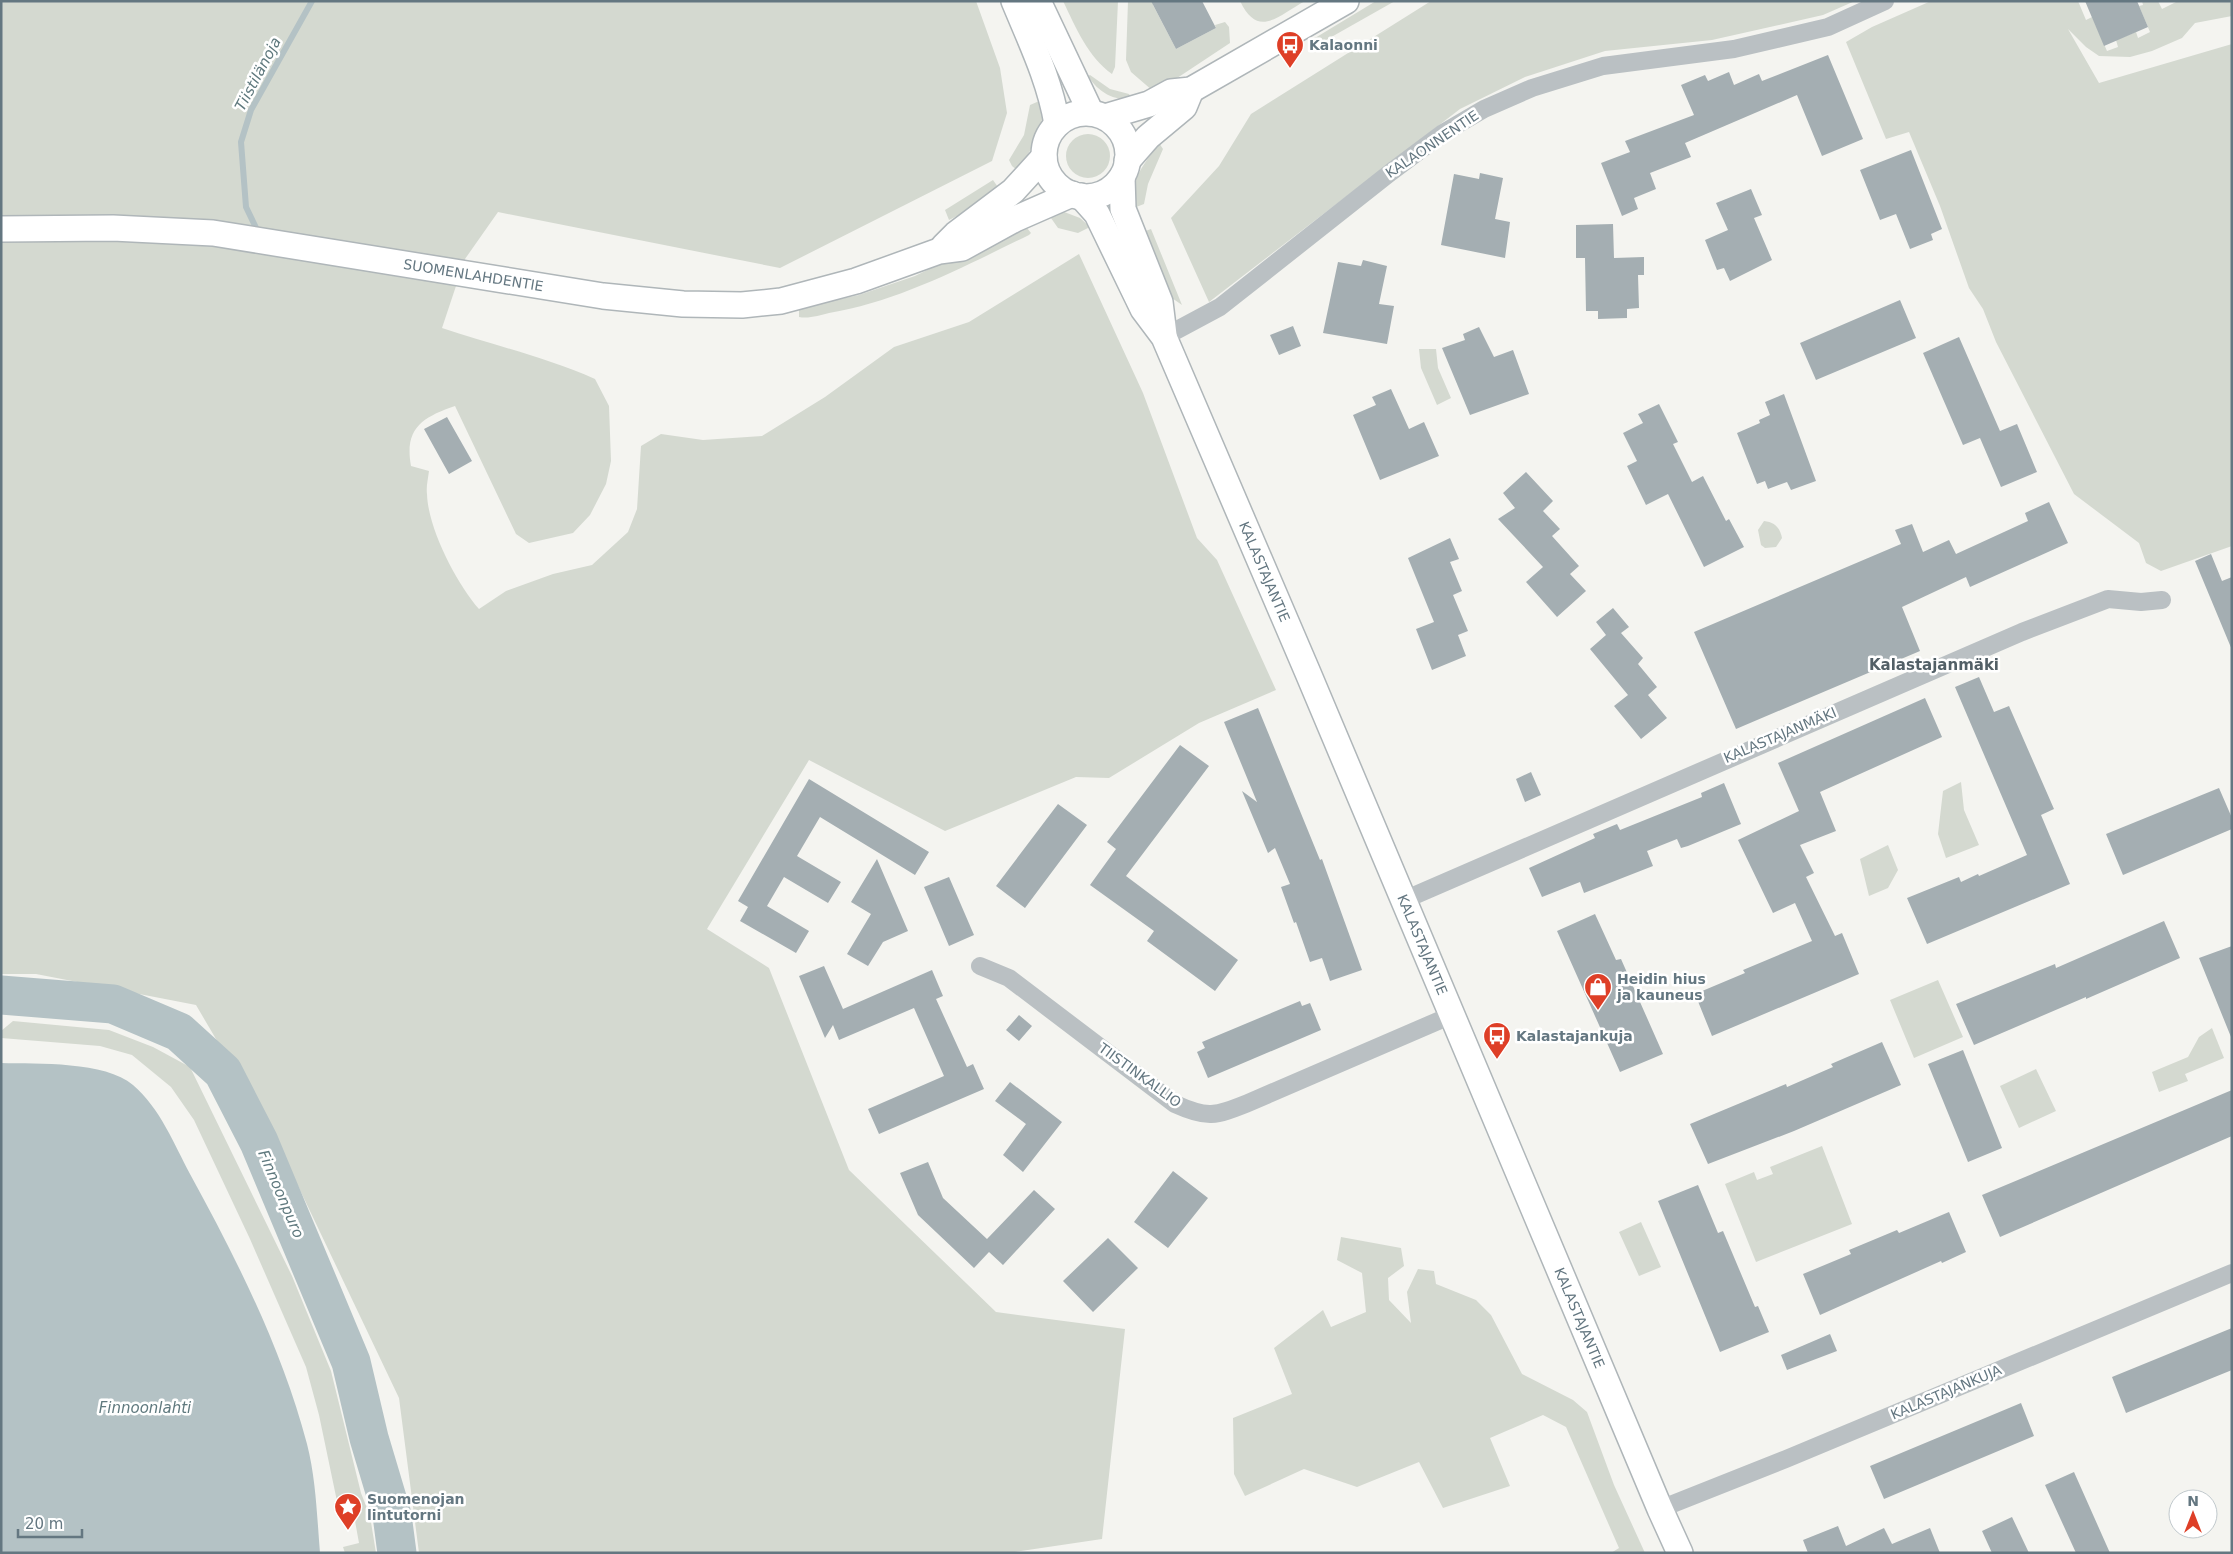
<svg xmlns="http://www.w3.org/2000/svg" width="2233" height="1554" font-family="'DejaVu Sans',sans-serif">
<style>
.green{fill:#d4d9d0}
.water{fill:#b4c2c5}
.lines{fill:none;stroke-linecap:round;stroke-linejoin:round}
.stream{stroke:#b4c2c5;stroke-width:6}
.river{stroke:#b4c2c5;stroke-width:39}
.building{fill:#a4aeb2}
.secondary-casing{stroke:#afb6b9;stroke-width:28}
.street{stroke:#bac0c3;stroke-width:18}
.secondary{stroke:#fff;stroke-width:25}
.labels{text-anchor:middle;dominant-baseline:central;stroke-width:5;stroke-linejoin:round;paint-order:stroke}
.poi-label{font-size:14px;font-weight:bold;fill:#647781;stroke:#fff;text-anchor:start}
.street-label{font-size:14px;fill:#647781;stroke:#fff}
.water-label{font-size:15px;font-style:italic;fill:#5f797e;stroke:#fff}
.neighbourhood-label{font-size:15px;font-weight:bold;fill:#525f66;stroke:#fff}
</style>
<rect width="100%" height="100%" fill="#f4f4f0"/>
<path class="green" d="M1 1H976L1000 68 1007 113 992 161 780 268 498 212 465 259 442 328C493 345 545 357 595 379L609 406 611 461 606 484 590 515 573 533 529 543 516 534 455 406C423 417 404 428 411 466L429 471C428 479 426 487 427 494 428 529 457 584 479 609L506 591 553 574 592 565 628 532 637 509 641 446 661 434 703 440 762 436 825 397 894 347 969 322 1079 254 1143 393 1197 538 1217 560 1276 690 1199 723 1109 778 1076 777 945 831 809 760 707 929 769 968 849 1170 996 1312 1125 1329 1102 1539 1008 1553H419L399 1398 280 1148 196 1005 36 974H1Z
M1063 1H1118L1115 67 1112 74C1088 57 1076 28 1063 1Z
M1128 1H1159L1153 5 1176 49 1216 28 1215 25 1225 22 1229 27 1230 43 1156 92 1153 91 1131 72 1126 60Z
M1240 1H1305C1278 16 1258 39 1240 1Z
M1376 1H1395L1319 44 1315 41V38Z
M1431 1H1855L1823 15 1712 40 1605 51 1525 77 1460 109 1209 302 1171 218 1219 166 1251 114Z
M1931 1H2078L2086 20 2092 17 2107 51 2118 47 2116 40 2136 32 2138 38 2150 32 2139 6 2143 5 2142 1H2158L2162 9 2178 1H2232V16L2195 23 2182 38 2152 51 2130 57 2099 56 2086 47 2068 29 2099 83 2232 44V546L2161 571 2146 563 2139 543 2074 494 1996 342 1983 309 1969 288 1940 206 1909 132 1886 139 1846 42 1872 27Z
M1090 75 1110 89 1129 94 1133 100C1113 100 1099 93 1088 76Z
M1044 99C1045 125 1032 150 1018 171L1012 166 1009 160 1024 135 1030 105Z
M1066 156a22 22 0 1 1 44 0a22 22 0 1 1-44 0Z
M1159 143 1163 149 1148 184 1144 204 1131 209C1132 178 1141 168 1159 143Z
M993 180 1000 190 977 206 949 220 945 210Z
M1059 210 1080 218 1090 227 1078 233 1058 228 1046 211Z
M1023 223 1031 233 1029 235C965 266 900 301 829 313 820 315 809 319 799 317V308L859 295 915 276Z
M1151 229 1182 305 1169 296 1140 233Z
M1419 349H1436L1438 368 1451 398 1437 405 1421 368Z
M1764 521C1774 522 1780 527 1782 538L1776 547 1765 548 1761 545 1758 530Z
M1961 782 1964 810 1979 845 1946 858 1938 834 1943 791Z
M1888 845 1898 870 1888 888 1869 896 1860 859Z
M1938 980 1963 1037 1914 1058 1890 1000Z
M13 1021 109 1030 153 1047 190 1067 292 1276 331 1371 361 1493 370 1516 376 1553H345L343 1547 359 1543 355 1521 338 1506 319 1415 306 1367 250 1239 194 1120 171 1087 132 1055 100 1046 1 1038V1031Z
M2212 1028 2224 1058 2185 1074 2188 1081 2159 1092 2152 1072 2188 1057 2199 1037Z
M2036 1069 2056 1111 2019 1128 2000 1086Z
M1822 1146 1852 1224 1756 1262 1725 1184 1754 1172 1757 1180 1773 1174 1770 1167Z
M1641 1222 1661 1267 1639 1276 1619 1232Z
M1341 1237 1401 1248 1404 1266 1388 1278 1389 1300 1411 1323 1407 1292 1418 1269 1434 1271 1436 1284 1476 1300 1491 1315 1522 1374 1573 1400 1587 1412 1614 1485 1645 1553H1611L1619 1548 1566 1427 1543 1415 1490 1438 1510 1486 1443 1508 1419 1462 1357 1487 1304 1469 1245 1496 1234 1474 1233 1418 1292 1394 1274 1348 1323 1310 1331 1327 1366 1312 1362 1273 1337 1260Z"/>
<path class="water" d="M1 1063C38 1064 105 1061 133 1085 160 1108 174 1144 190 1174 237 1260 282 1349 307 1444 316 1479 317 1517 320 1553H1Z"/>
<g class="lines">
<path class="stream" d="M259 234 246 207 241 142 251 110 312 1"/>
<path class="river" d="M1 995 113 1004 179 1032 223 1072 259 1142 351 1362 369 1438 392 1515 397 1553"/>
</g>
<path class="building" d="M1151 1H1202L1216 28 1176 49Z
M2085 1H2137L2148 27 2104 46Z
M1828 55 1863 139 1822 156 1797 95 1685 143 1691 157 1650 173 1656 189 1634 198 1638 209 1622 216 1601 163 1630 152 1625 141 1694 115 1681 85 1705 75 1708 81 1729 72 1734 85 1759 74 1762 81Z
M1911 150 1942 229 1931 234 1933 240 1910 249 1896 214 1880 220 1860 170Z
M1480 173 1503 178 1495 219 1510 222 1505 258 1441 245 1454 174 1479 179Z
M1751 189 1762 215 1754 218 1772 260 1730 281 1724 268 1717 270 1705 240 1728 230 1716 203Z
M1613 224 1614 258 1644 257V275H1638L1639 308 1627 309V318L1598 319V311H1586L1585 258H1576V225Z
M1363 260 1387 266 1379 304 1394 306 1387 344 1323 333 1338 262 1361 266Z
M1900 300 1916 338 1816 380 1800 343Z
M1293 326 1301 346 1279 355 1270 335Z
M1479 327 1494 357 1513 350 1529 394 1470 415 1442 348 1465 340 1463 334Z
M1959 337 2000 431 2017 424 2037 472 2001 487 1980 438 1963 445 1923 353Z
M1391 389 1409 429 1424 422 1439 456 1380 480 1353 415 1376 405 1372 397Z
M1784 394 1816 481 1791 490 1787 482 1768 489 1765 481 1757 484 1737 433 1760 423 1759 420 1770 415 1765 402Z
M1659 404 1678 442 1673 444 1692 482 1703 476 1726 521 1729 519 1744 547 1704 567 1668 494 1646 505 1627 466 1637 461 1623 433 1643 423 1638 414Z
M447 417 472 461 449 474 424 429Z
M1526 472 1553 501 1543 511 1560 529 1552 536 1579 566 1570 574 1586 591 1557 617 1526 582 1543 567 1498 519 1515 508 1503 493Z
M2049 502 2068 543 1970 587 1966 577 1902 607 1920 651 1736 729 1694 632 1901 544 1895 530 1912 524 1923 552 1949 540 1956 554 2028 521 2025 513Z
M1450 538 1459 559 1450 562 1462 591 1453 595 1468 631 1458 635 1466 656 1432 670 1416 629 1434 622 1408 558Z
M2211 554 2222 581 2232 577V650L2195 561Z
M1613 608 1629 627 1621 633 1643 658 1638 664 1657 687 1648 695 1667 718 1641 739 1614 706 1628 695 1590 649 1606 635 1596 622Z
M1979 677 1994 712 2009 706 2054 809 2041 815 2070 884 1927 944 1907 898 1959 877 1961 882 1978 874 1979 876 2027 855 1955 687Z
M1925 698 1942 737 1820 792 1836 831 1800 845 1814 873 1806 877 1835 936 1842 933 1859 974 1712 1036 1695 994 1745 973 1743 970 1812 941 1795 903 1773 913 1738 840 1799 811 1778 763Z
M1258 708 1320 860 1322 859 1362 970 1330 981 1322 958 1310 962 1296 922 1294 923 1281 887 1290 884 1275 848 1268 853 1242 791 1257 802 1224 722Z
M1180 745 1209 766 1126 876 1238 960 1215 991 1147 941 1154 931 1090 885 1116 849 1107 842Z
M1531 772 1541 795 1525 802 1516 779Z
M809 779 929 852 915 875 820 817 797 856 841 882 828 903 784 877 767 906 809 931 796 953 740 921 748 907 738 901Z
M1724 783 1741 824 1688 846 1681 848 1677 839 1647 851 1653 866 1584 893 1580 882 1542 897 1529 868 1595 838 1593 834 1617 824 1620 830 1702 797 1701 793Z
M2219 788 2232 818V829L2123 875 2106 834Z
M1058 804 1087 825 1025 908 996 886Z
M877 859 908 931 883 942 868 966 847 954 871 914 851 902Z
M949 877 974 935 949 946 924 887Z
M1595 914 1616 960 1621 959 1663 1054 1620 1072 1557 931Z
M2164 921 2180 958 2086 999V997L1974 1045 1956 1004 2055 964 2056 968Z
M2232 946V1037H2231L2199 958Z
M824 966 843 1009 932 970 943 996 936 999 967 1067 973 1064 984 1089 879 1134 868 1109 944 1076 914 1008 839 1040 833 1025 825 1038 799 976Z
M1300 1001 1302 1006 1310 1003 1321 1030 1208 1078 1197 1052 1205 1048 1202 1042Z
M1019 1015 1032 1026 1019 1041 1006 1030Z
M1882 1042 1901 1085 1794 1131 1708 1164 1690 1124 1786 1084 1787 1087 1833 1067 1831 1064Z
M1963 1050 2002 1148 1968 1162 1928 1064Z
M1010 1082 1062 1122 1023 1172 1003 1155 1026 1124 995 1101Z
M2232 1090V1136L2000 1237 1982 1195Z
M928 1162 943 1198 987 1239 1034 1190 1055 1209 1003 1265 989 1252 974 1268 918 1215 900 1173Z
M1173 1171 1208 1198 1168 1248 1134 1222Z
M1698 1185 1718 1233 1723 1231 1755 1307 1758 1306 1769 1332 1720 1352 1658 1201Z
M1949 1212 1966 1252 1942 1263 1941 1261 1820 1315 1803 1274 1851 1254 1849 1250 1897 1230 1899 1233Z
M1108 1238 1138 1268 1093 1312 1063 1281Z
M2232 1328V1370L2126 1413 2112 1377Z
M1830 1334 1837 1351 1787 1370 1781 1355Z
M2021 1403 2034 1436 1884 1499 1870 1466Z
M2074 1472 2110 1553H2076L2045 1485Z
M2012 1517 2029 1553H1992L1982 1531Z
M1838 1526 1846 1546 1884 1528 1892 1544 1930 1528 1940 1553H1808L1803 1540Z"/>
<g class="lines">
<defs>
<g id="secondary">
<path d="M1014 1C1031 42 1050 81 1057 124"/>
<path d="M1038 1 1091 113"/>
<circle cx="1086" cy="155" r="42"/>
<path d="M1105 117 1149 104 1171 92 1191 90 1346 1"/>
<path d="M1127 161 1148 137 1184 107 1191 90"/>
<path d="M1122 177 1123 209 1160 302 1164 335"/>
<path id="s1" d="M1081 196 1097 214 1143 309 1164 337 1308 673 1660 1509 1680 1553"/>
<path id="s2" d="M1 229 113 228 213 233 603 296 683 304 742 305 781 301 856 281 939 251 962 248 1015 219 1072 194"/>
<path d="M944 246 956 234 1013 191 1044 157"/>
</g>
</defs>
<use href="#secondary" class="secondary-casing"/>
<path class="street" d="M1164 337 1220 307 1391 172 1443 133 1484 109 1532 88 1603 66 1734 49 1828 27 1885 1
M1404 900 2022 632 2108 599 2141 602 2162 600
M980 966 1009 978 1175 1104C1208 1119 1215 1116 1248 1103L1452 1015
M1660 1509 1786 1459 2232 1273"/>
<use href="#secondary" class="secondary"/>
</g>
<defs>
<symbol id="bus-pin" viewBox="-11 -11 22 30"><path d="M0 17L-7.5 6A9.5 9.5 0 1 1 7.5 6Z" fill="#de3f27" stroke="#fff"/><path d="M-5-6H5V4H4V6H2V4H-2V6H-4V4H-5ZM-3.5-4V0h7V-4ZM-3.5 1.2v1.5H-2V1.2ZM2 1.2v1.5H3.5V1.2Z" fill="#fff"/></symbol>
<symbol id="shop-pin" viewBox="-11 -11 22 30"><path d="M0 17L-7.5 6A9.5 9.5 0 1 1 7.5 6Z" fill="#de3f27" stroke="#fff"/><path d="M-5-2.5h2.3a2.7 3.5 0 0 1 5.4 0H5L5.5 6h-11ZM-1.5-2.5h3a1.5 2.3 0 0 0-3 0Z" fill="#fff"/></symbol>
<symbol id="sight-pin" viewBox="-11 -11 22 30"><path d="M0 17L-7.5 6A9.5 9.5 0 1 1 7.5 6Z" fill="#de3f27" stroke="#fff"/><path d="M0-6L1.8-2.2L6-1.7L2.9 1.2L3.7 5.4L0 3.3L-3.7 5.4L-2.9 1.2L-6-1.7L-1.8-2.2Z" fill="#fff"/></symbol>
</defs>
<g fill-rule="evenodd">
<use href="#bus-pin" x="1274" y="29" width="32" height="43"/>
<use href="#shop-pin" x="1582" y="971" width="32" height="43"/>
<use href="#bus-pin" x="1481" y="1020" width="32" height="43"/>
<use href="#sight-pin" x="332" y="1491" width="32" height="43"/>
</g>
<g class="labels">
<g class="poi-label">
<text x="1309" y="45">Kalaonni</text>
<text x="1617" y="979">Heidin hius<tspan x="1617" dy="16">ja kauneus</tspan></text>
<text x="1516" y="1036">Kalastajankuja</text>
<text x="367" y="1499">Suomenojan<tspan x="367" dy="16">lintutorni</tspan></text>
</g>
<g class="street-label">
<text transform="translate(1432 144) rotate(-34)">KALAONNENTIE</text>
<text stroke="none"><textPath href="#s2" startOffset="476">SUOMENLAHDENTIE</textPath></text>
<text stroke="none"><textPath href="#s1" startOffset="420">KALASTAJANTIE</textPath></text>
<text transform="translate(1780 735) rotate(-23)">KALASTAJANMÄKI</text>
<text stroke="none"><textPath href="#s1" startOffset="825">KALASTAJANTIE</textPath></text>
<text transform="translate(1140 1075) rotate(36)">TIISTINKALLIO</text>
<text stroke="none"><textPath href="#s1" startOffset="1230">KALASTAJANTIE</textPath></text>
<text transform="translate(1946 1392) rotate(-23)">KALASTAJANKUJA</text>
</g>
<g class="water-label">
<text transform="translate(258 74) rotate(-62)">Tiistilänoja</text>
<text transform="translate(281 1194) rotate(67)">Finnoonpuro</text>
<text x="145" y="1408">Finnoonlahti</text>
</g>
<g class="neighbourhood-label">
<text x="1934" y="665">Kalastajanmäki</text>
</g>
</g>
<rect width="2233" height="1554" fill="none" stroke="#647781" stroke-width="5"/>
<g transform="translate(2193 1514)"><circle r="24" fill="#ffffff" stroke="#c1c9cd"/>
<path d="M0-4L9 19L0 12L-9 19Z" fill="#de3f27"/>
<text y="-8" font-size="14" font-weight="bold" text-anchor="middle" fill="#647781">N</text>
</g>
<path d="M18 1529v8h64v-8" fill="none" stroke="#647781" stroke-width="2.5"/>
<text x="25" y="1529" font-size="15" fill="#647781" stroke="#ffffff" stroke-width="4" paint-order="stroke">20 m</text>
</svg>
